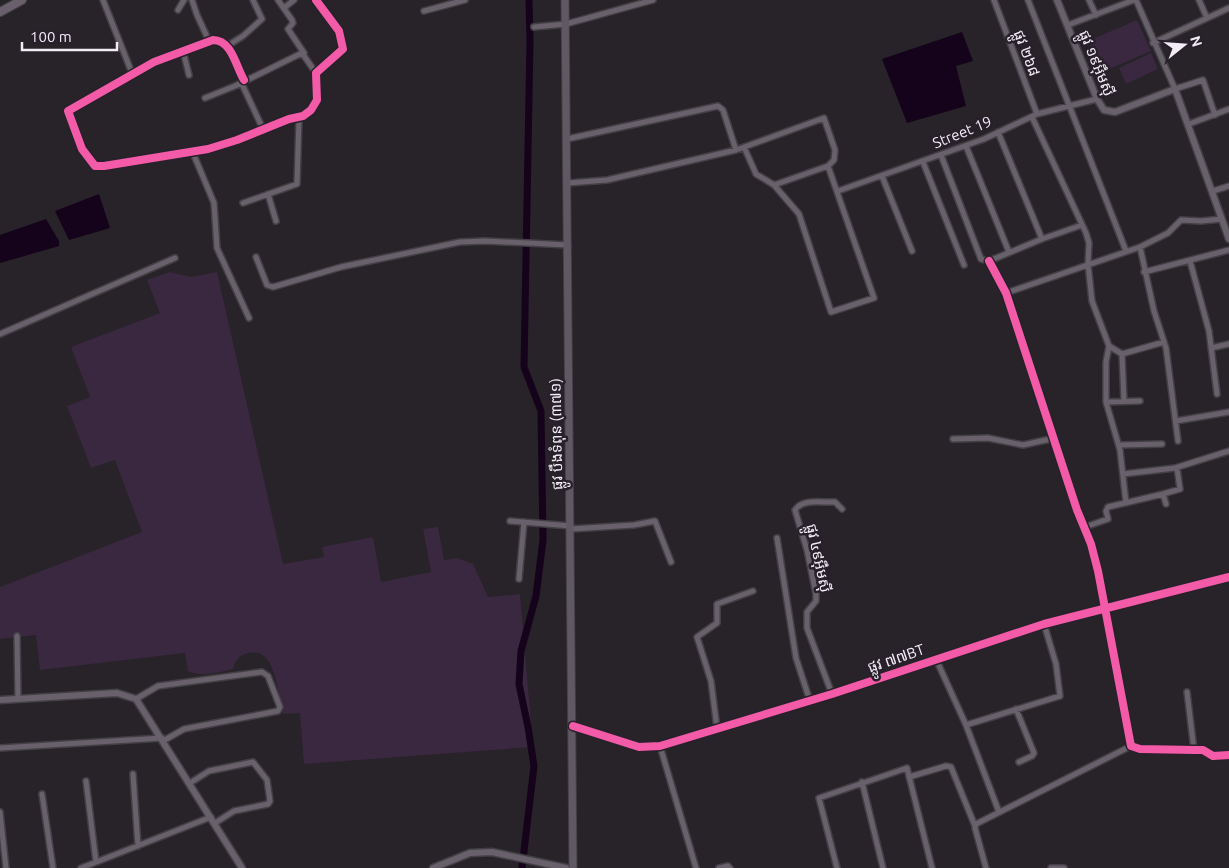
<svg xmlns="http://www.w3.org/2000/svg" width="1229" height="868" font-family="Ubuntu,'Noto Sans Khmer',sans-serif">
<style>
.green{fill:#3a2740}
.water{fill:#15031c}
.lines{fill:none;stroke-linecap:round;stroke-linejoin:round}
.canal{stroke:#15031c;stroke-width:7}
.minor-casing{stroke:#434045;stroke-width:8}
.tertiary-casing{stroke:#434045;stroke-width:9}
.secondary-casing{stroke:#434045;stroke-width:9}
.primary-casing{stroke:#434045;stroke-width:10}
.minor{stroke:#68606a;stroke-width:5}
.tertiary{stroke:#68606a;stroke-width:6}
.secondary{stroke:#605964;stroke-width:7}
.primary{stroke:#69606c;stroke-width:8}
.cycleway-casing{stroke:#28212b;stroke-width:11}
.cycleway{stroke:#f35aa7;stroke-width:8}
.labels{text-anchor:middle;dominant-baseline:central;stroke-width:5;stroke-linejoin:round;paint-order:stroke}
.street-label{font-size:15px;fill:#f2edf4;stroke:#28212b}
</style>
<rect width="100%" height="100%" fill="#272329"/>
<path class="green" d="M1137 20 1151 51 1102 72 1088 41Z
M1151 53 1158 69 1126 84 1119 68Z
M170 272 191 277 217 272 283 564 324 557 322 547 373 537 381 582 431 572 423 529 438 527 444 560 457 558 473 564 488 597 520 594 533 747 304 764 300 713 283 714C278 695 276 646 248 653 239 655 235 661 233 669 218 673 202 677 188 671L185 653 40 670 36 635 0 639V587L142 532 115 460 91 468 67 406 90 397 71 347 160 313 147 280Z"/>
<path class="water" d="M962 32 973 61 956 66 966 106 907 123 882 59Z
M99 194 110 228 69 240 55 211Z
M46 219 59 241V246L0 263V235Z"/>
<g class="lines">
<path class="canal" d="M522 868 534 766 528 727 519 684 521 651 536 596 543 540 541 411 524 367 530 41 529 0"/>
<defs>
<path id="minor" d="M103 0 132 73
M192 0 197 15 209 41
M278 0 292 20 293 23 288 29 304 53
M994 0 1037 114
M1028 0 1126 251
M1089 0 1096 15
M1136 0 1175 89 1203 80 1215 115
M1199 0 1207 18
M284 8 294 0
M178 10 184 0
M424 11 465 0
M1068 25 1134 0
M534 27 566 24 653 0
M1153 43 1229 8
M227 46 243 36 262 19 253 0
M183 51 189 75
M244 80C236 67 232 40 213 40L154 62 68 111 82 149 95 166H104L208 149 237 140 289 119 303 116 311 110 317 100 316 73 343 49 339 31 316 0
M241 82 263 129
M205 98 235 86 302 53 316 73
M1032 117 1086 233 1089 243 1088 264 1092 301 1109 346 1122 354 1124 401
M1189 124 1229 109
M998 132 1042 239
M567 139 718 106 723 110 736 150
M966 146 1009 252
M744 147 756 174 774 185 799 214 831 312 874 298 828 166
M193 153 214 203 217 248 249 318
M941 155 981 259 989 261 1042 239 1082 225
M923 162 964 265
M882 176 912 251
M568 183 607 180 736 150 824 118 835 150 834 160 828 166 774 185
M838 191 984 139 1037 114 1097 99
M1213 191 1229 186
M268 194 276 221
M243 203 297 184 299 118
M1140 247 1154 311 1166 348 1178 441
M256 257 267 285 273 287 341 267 460 242 485 241 568 245
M989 261 1006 293 1077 510 1091 544 1098 571 1131 746 1140 749 1194 750H1203L1213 756 1229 755
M1190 261 1209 331 1217 394
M1144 272 1229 250
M1006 293 1140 247 1168 233 1181 220 1201 221 1222 219
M0 334 175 258
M1109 346 1106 362V402L1120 450 1126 503
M1211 348 1229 344
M1122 354 1164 342
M1106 402 1140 401
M1176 421 1229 412
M953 439 988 438 1023 445 1055 438
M1119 445 1162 444
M1123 474 1175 468 1229 451
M1166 504 1163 494 1180 489 1177 468
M510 521 571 526
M1085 527 1108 519 1106 511 1108 507 1163 494
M571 529 634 525 655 521 671 562
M777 538 796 658 810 701
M519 579 524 522
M17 636 18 699
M936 659 966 725 999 812
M1187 692 1194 750
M832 694 807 628V612L816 601V594L807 550 795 510C803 498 822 503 835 502L842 509
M136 699 158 686 262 672 268 676 280 707 278 711 184 729 163 741
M1016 709 1034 753 1032 756 1019 762
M966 725 1060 696 1056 664 1044 624
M717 728 711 681 697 637 717 623V604L753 591
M660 746 696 868
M0 748 162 738
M133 774 138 846
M909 777 946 766 951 767 975 826
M86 781 96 862
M862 782 883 868
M190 783 209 771 253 762 267 780 270 801 268 804 234 811 215 823
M42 794 53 868
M0 812 6 868
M81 868 211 817
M719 868 728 866 730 868
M837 868 819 798 907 768 932 868
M986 868 975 828 976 824 1131 746
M1051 868H1064"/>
<path id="tertiary" d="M1057 0 1097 99 1104 110 1115 112 1175 89 1229 239
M0 700 117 693 136 699 242 868
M573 726 639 747 660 746 832 694 1044 624 1229 577
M433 868 470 853 492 852 566 868"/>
<path id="secondary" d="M565 0 573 868"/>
<path id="primary" d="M0 12 22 0"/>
</defs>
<use href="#minor" class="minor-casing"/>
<use href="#tertiary" class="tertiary-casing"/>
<use href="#secondary" class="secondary-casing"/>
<use href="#primary" class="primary-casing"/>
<use href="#minor" class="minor"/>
<use href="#tertiary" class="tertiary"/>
<use href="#secondary" class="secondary"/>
<use href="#primary" class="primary"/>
<defs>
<path id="cycleway" d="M244 80C236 67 232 40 213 40L154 62 68 111 82 149 95 166H104L208 149 237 140 289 119 303 116 311 110 317 100 316 73 343 49 339 31 316 0
M989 261 1006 293 1077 510 1091 544 1098 571 1131 746 1140 749 1194 750H1203L1213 756 1229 755
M573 726 639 747 660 746 832 694 1044 624 1229 577"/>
</defs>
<use href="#cycleway" class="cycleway-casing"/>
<use href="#cycleway" class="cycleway"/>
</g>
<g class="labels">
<g class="street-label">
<text transform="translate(1027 53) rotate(69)">ផ្លូវ ២៦៨</text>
<text transform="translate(1097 63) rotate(68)">ផ្លូវ ១៩អ៊ឹមស៊ី</text>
<text transform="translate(962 132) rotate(-22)">Street 19</text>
<text transform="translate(556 434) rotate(-91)">ផ្លូវ បឹងទំពុន (៣៧១)</text>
<text transform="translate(819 558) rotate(78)">ផ្លូវ ៤៩អ៊ឹមស៊ី</text>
<text transform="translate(896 658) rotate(-19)">ផ្លូវ ៧៧BT</text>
</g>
</g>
<g transform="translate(1184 45) rotate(73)" stroke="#28212b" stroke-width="4" paint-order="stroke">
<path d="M0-4L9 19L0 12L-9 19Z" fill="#f2edf4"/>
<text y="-8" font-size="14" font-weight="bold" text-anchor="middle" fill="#f2edf4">N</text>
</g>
<path d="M22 42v8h95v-8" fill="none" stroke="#f2edf4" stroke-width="2.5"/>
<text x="30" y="42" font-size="15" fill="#f2edf4" stroke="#28212b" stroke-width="4" paint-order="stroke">100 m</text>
</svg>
